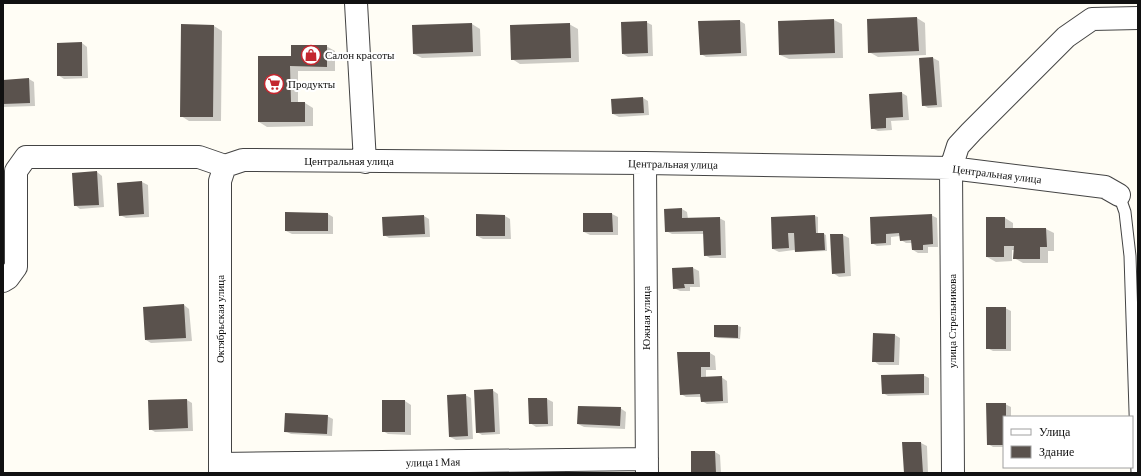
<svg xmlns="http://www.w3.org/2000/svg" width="1141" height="476" font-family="'Crimson Pro',serif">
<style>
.shadow{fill:#0003}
.building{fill:#5a524d}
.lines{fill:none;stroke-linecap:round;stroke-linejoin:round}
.lane-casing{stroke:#444;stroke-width:13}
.street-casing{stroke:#444;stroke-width:24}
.lane{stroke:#fff;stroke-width:11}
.street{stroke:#fff;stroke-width:22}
.labels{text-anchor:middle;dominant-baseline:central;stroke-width:4;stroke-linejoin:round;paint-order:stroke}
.poi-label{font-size:11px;fill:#111;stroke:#fff;text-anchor:start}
.street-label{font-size:11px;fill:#111;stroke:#fff}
</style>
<rect width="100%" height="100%" fill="#fffdf5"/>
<path class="shadow" d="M917 18 925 23 926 55 878 57 869 52 868 20Z
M834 20 842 24 843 58 789 59 780 55Z
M740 21 745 24 747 56 706 57 701 54Z
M646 22 652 25 653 56 628 57 623 54Z
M472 24 480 29 481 56 422 58 414 54Z
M569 24 578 29 579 62 520 64 512 59Z
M214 26 222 31 221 121H189L181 116Z
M82 43 87 47 88 78 64 79 58 75Z
M326 46 335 51V71H298V103H305L313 108V126L267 127 259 122 292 57Z
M933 58 939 61 942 107 928 108 923 105 920 59Z
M29 79 34 82 35 106 3 107V81Z
M902 93 907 96 909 120 891 121 892 130 878 131 872 128Z
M643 98 648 101 649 115 619 117 613 114Z
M97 172 102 176 104 207 80 209 75 205Z
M142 182 148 185 149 217 126 218 120 215 119 183Z
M682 209 687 212 688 219 719 218 725 221 726 258H710L705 255 704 234H672L666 231Z
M328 214 333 217V234H292L286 231Z
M584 214H612L618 217V235H590L584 232Z
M931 215 937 218 938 247H928V253H918L913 250V243H906L901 240 900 236 891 237V245L877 246 872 243 871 218Z
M424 216 429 219 430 237 389 238 384 235Z
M505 216 510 219 511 239H483L477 236Z
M815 216 818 217V234H824L826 235 827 251 798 252 794 250 779 252 773 249 772 218Z
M1005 218 1013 223V229H1046L1054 233V251H1048V263H1023L1014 258V250H1012V261L996 262 987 257Z
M831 235H843L849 238 851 276 839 277 833 273Z
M693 268 699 271 700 287H690V291H680L674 288 673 269Z
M184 305 189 309 192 341 151 343 146 340Z
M1005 308 1011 311V351H993L987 348Z
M715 326H738L741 327 740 339 718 338 715 337Z
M895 335 900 338 899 365H879L874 361Z
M710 353 715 356 716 370H706V378L721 377 727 381 728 403 707 404 702 401 701 397H686L681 394Z
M923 375 929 378V395L888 396 883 393Z
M492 390 498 394 500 434 482 435 477 432Z
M465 395 471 398 473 439 456 440 450 437Z
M529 399H547L553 402V426L536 427 530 423Z
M187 400 192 403 193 431 155 432 150 429Z
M383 401H405L411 405V435L388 434 383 431Z
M1005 404 1011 407V417H1004V447H993L988 444Z
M620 408 626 412 625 429 584 427 578 424Z
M327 416 333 419 332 436 291 434 285 431Z
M904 443H921L927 446 928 473H905Z
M715 452 720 455 721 473H692Z"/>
<path class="building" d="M917 17 919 51 868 53 867 19Z
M834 19 835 53 779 55 778 21Z
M740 20 741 53 700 55 698 21Z
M647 21 648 53 622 54 621 22Z
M472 23 473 52 413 54 412 25Z
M570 23 571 58 511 60 510 25Z
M181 24 214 25 213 117H180Z
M82 42V76H57V43Z
M291 45H327V67L290 66 291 102H305V122H258V56H291Z
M933 57 937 105 922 106 919 58Z
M29 78 30 103 3 104V80Z
M902 92 903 117 886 118V128L871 129 869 94Z
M643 97 644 113 612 114 611 99Z
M97 171 99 205 74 206 72 173Z
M142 181 144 214 119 216 117 183Z
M682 208V218L720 217 721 255 704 256 703 231 665 232 664 209Z
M285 212 328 213V231H285Z
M583 213H612L613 232H583Z
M476 214 505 215V236H476Z
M932 214 933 244 923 245V250H912L911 240 900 241 899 233 886 234V243L871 244 870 217Z
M424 215 425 234 383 236 382 217Z
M815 215 816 233H824L825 250 795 252 794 233H788L789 248 772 249 771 217Z
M986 217H1005V228H1046L1047 247H1040V259H1013L1014 246H1004V257H986Z
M830 234H843L845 273 832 274Z
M693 267 694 284H684L685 288 673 289 672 268Z
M184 304 186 338 145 340 143 307Z
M986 307H1006V349H986Z
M714 325H738V338L714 337Z
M873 333 895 334 894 362H872Z
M677 352H710V367H701V377L722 376 723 401 701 402 700 394 680 395Z
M924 374V393L882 394 881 375Z
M493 389 495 432 476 433 474 390Z
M466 394 468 436 449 437 447 395Z
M528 398H547L548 424H529Z
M187 399 188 428 149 430 148 400Z
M382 400H405V432H382Z
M986 403H1006V417H1004V445H987Z
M578 406 621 407 620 426 577 424Z
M285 413 328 415 327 434 284 432Z
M902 442H921L923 473H904Z
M691 451H715L716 473H691Z"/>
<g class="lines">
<defs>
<path id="lane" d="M1119 195 1125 212 1130 256 1137 473"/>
<path id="street" d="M356 3 365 162
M645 163 647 473
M225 166 243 160 645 163 951 168 1105 187 1119 195
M3 281 8 278 16 267V171L26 157H199L225 166
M220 464 647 459
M220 473V181L225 166
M953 473 951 168 958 146 971 132 1066 37 1092 19 1138 18"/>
</defs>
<use href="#lane" class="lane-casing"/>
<use href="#street" class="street-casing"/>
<use href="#lane" class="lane"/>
<use href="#street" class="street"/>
</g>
<defs>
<symbol id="shop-ring" viewBox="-11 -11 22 22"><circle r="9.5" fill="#fff" stroke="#c4262e" stroke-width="1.5"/><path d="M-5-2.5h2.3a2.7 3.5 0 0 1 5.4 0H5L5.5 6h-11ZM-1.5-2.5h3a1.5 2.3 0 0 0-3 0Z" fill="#c4262e"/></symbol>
<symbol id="supermarket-ring" viewBox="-11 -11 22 22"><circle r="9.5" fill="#fff" stroke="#c4262e" stroke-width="1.5"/><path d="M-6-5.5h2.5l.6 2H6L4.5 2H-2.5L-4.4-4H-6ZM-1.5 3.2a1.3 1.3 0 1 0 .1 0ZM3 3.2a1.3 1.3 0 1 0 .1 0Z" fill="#c4262e"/></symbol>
</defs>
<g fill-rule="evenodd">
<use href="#shop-ring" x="300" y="44" width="22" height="22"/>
<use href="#supermarket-ring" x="263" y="73" width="22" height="22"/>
</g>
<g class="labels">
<g class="poi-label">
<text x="325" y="55">Салон красоты</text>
<text x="288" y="84">Продукты</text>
</g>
<g class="street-label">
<text x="349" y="161">Центральная улица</text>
<text transform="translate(673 164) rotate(1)">Центральная улица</text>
<text transform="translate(997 174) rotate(7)">Центральная улица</text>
<text transform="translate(646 318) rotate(-90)">Южная улица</text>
<text transform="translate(220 319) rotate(-90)">Октябрьская улица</text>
<text transform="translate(952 321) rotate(-90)">улица Стрельникова</text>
<text transform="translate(433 462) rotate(-1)">улица 1 Мая</text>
</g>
</g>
<rect width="1141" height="476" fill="none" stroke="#111111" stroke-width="8"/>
<rect x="1003" y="416" width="130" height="52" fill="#ffffff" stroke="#a0a0a0"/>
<rect x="1011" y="429" width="20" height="6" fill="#ffffff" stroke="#a0a0a0"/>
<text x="1039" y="436" font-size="12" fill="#111111">Улица</text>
<rect x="1011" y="446" width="20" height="12" fill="#5a524d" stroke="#a0a0a0"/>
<text x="1039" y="456" font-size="12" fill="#111111">Здание</text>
</svg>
